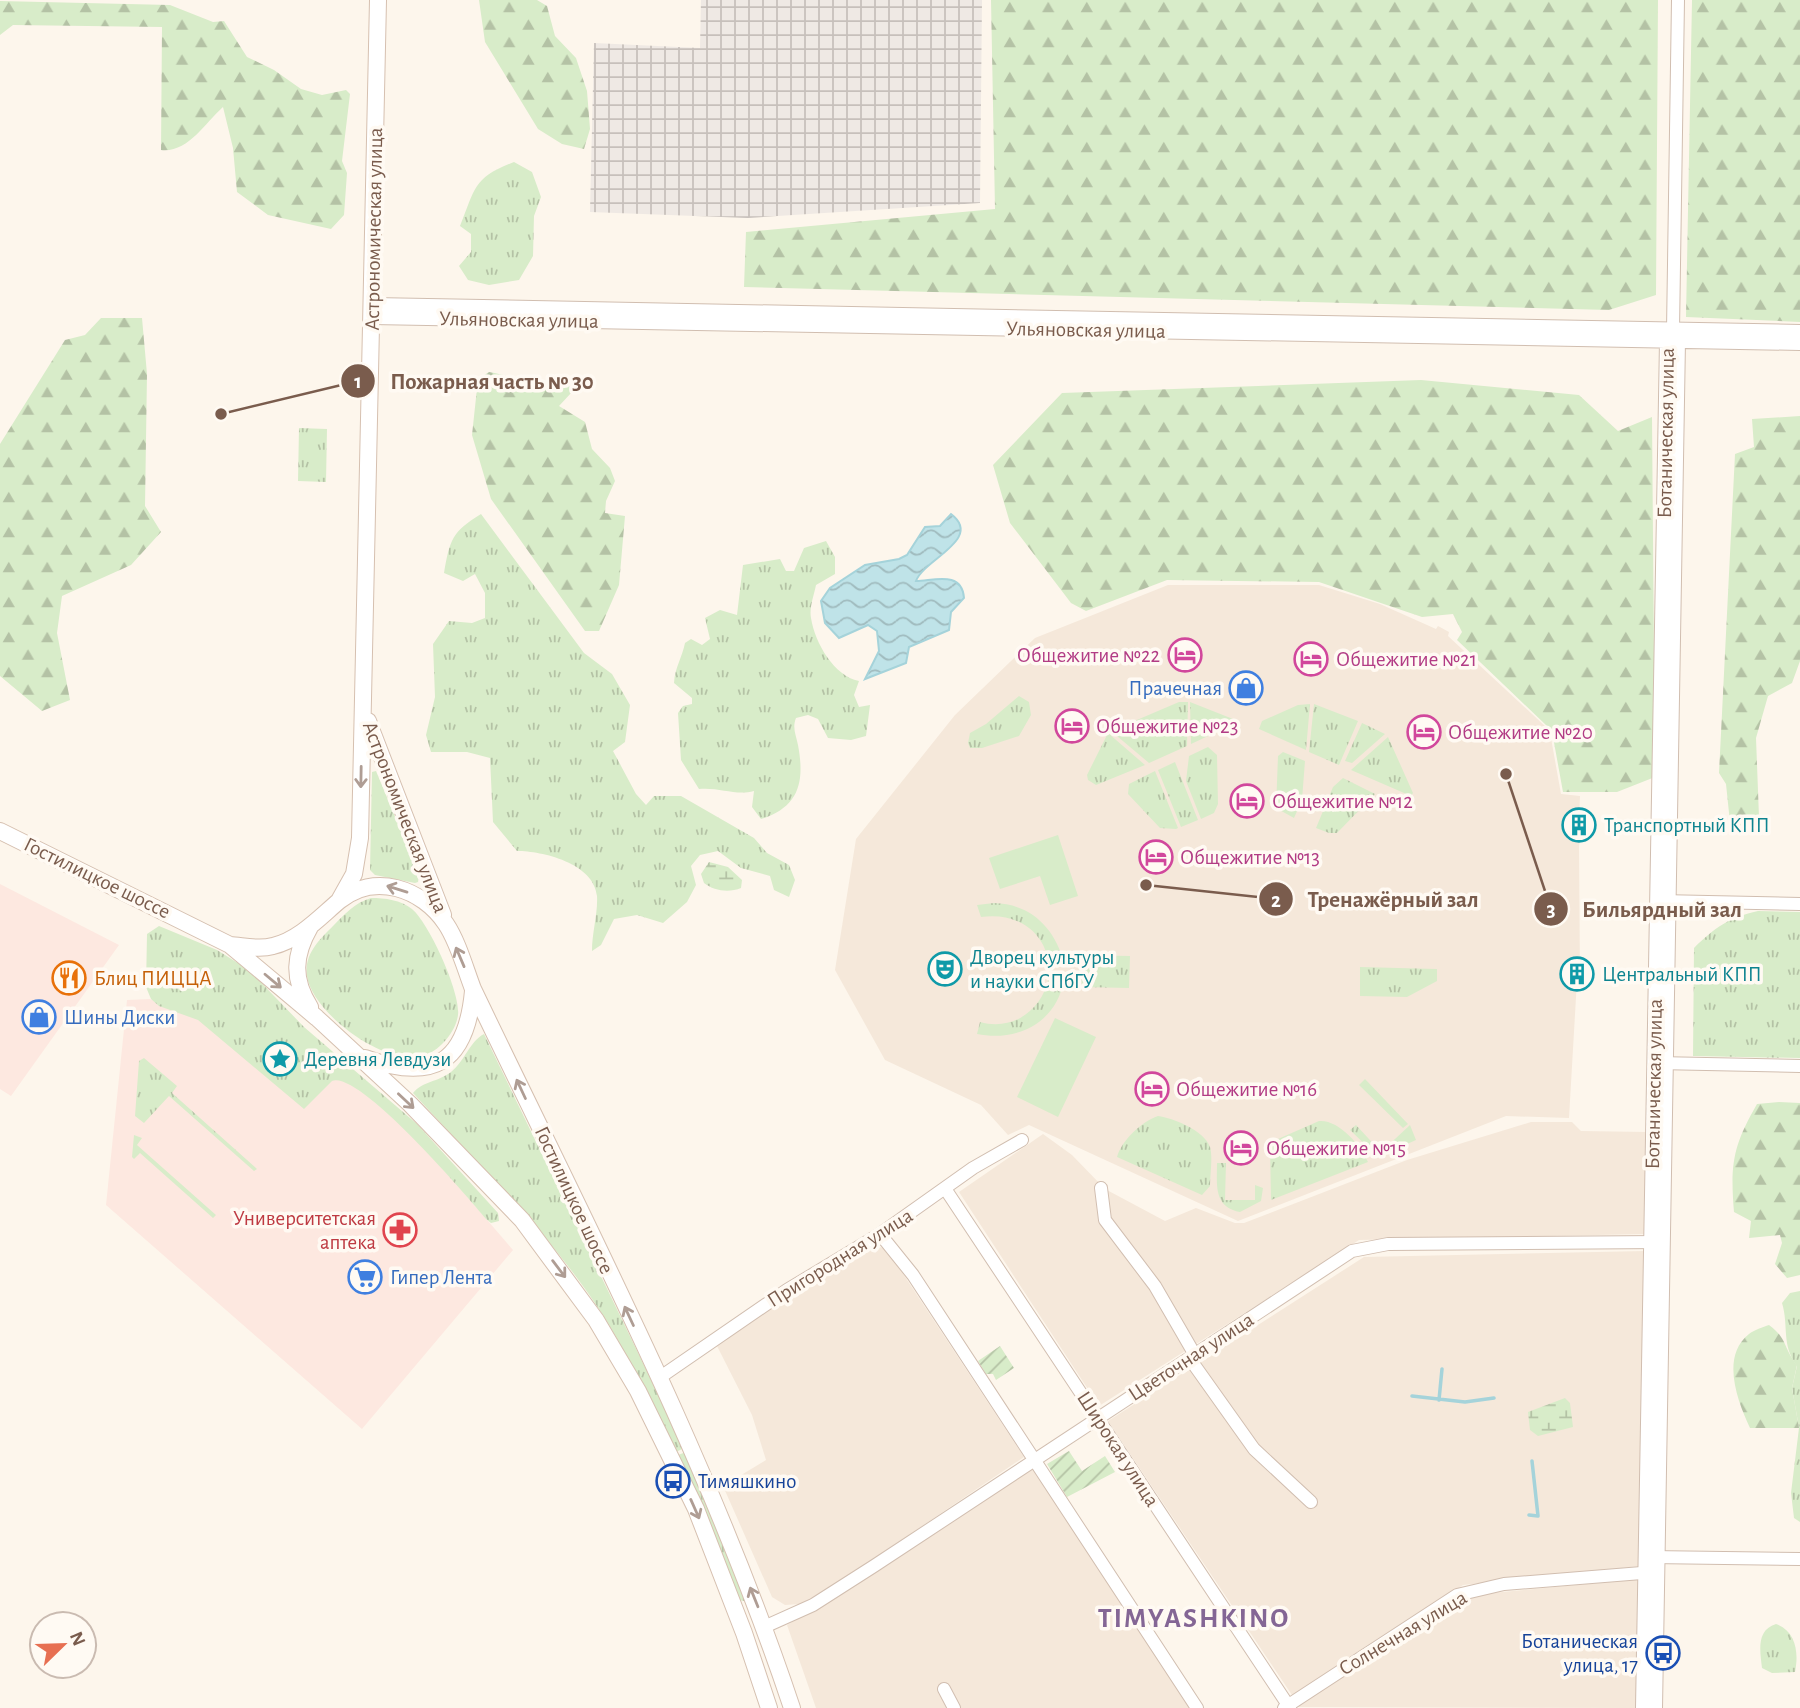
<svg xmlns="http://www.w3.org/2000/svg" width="1800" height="1708" font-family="'Alegreya Sans',sans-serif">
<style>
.residential{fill:#f5e8da}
.commercial{fill:#fde8e0}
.industrial{fill:url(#industrial-grid)}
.grass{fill:url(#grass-tufts)}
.forest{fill:url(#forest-firs)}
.wetland{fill:url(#wetland-marsh)}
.garden{fill:url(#garden-furrows)}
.pitch{fill:#d8ecc9}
.water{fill:url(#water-waves);stroke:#a5d3da;stroke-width:2}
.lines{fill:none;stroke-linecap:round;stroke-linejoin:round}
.stream{stroke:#a5d3da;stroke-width:3.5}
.minor-casing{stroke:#d1beb0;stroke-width:14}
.tertiary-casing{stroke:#d1beb0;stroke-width:16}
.secondary-casing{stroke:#d6c0b0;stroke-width:18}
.minor{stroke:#fff;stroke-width:12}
.tertiary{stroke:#fff;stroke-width:14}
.secondary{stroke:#fff;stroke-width:16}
.oneway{stroke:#af9d94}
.labels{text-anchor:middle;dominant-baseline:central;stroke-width:7;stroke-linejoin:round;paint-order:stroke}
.street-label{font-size:21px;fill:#7a5c4d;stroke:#fffaf3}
.hotel-label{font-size:21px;fill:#b23c85;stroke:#fffaf3;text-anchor:start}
.shop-label{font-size:21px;fill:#366cbe;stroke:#fffaf3;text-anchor:start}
.culture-label{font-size:21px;fill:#0d838f;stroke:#fffaf3;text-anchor:start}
.food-label{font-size:21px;fill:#c56008;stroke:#fffaf3;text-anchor:start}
.health-label{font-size:21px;fill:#be3a42;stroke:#fffaf3;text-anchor:end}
.transit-label{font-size:21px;fill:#164399;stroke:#fffaf3;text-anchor:start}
.district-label{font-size:28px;font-weight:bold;letter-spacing:2px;fill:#846695;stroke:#fffaf3}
.leader{fill:none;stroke:#7a5c4d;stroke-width:2.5}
.callout-dot{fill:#7a5c4d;stroke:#fffaf3;stroke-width:2.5}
.mark-label{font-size:21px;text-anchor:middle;font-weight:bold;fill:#fff}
.callout-label{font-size:23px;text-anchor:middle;font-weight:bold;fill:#7a5c4d;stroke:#fffaf3;stroke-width:7;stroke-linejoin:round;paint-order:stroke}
</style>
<defs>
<pattern id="industrial-grid" width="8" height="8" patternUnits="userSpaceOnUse" patternTransform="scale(1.75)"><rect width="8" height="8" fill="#efe9e4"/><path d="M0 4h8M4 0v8" fill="none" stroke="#c7c0bb"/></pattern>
<pattern id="grass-tufts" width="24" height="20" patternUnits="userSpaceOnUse" patternTransform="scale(1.75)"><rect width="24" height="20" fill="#d8ecc9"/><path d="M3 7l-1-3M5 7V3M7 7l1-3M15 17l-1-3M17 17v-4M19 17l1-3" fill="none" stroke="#b4c2a5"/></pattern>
<pattern id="forest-firs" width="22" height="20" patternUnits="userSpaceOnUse" patternTransform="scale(1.75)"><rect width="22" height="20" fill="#d8ecc9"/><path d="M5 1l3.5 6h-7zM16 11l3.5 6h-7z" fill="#b4c2a5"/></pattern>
<pattern id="wetland-marsh" width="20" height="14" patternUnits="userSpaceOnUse" patternTransform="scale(1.75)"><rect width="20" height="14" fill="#d8ecc9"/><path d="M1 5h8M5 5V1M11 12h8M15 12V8" fill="none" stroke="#b4c2a5"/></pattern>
<pattern id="garden-furrows" width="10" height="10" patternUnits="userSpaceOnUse" patternTransform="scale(1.75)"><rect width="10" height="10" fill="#d8ecc9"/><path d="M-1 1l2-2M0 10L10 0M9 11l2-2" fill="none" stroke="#b4c2a5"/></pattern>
<pattern id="water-waves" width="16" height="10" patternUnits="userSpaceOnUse" patternTransform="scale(1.75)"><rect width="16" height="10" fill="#bfe3e8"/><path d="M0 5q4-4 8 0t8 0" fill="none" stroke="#a0bbbe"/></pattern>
</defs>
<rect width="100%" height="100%" fill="#fdf6ec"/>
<path class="residential" d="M1168 585H1319L1380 604 1436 629 1438 626 1449 632 1448 636 1546 727 1551 738 1561 794 1580 796 1579 821H1583L1579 846 1580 980H1577L1569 1118 1506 1116 1238 1221 1029 1125 1008 1135 981 1105 885 1060 835 970 856 839 955 715 1035 638Z
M1531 1122H1572L1581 1131 1647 1132 1644 1234 1359 1240 1099 1406 959 1192 1043 1134 1072 1155 1105 1189 1165 1221 1196 1208 1235 1223H1244L1407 1160Z
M869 1246 886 1248 1024 1457 841 1581 800 1604 785 1605 772 1597 723 1486 766 1460 752 1415 717 1346 765 1309Z
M1645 1251 1640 1566 1463 1585 1294 1698 1108 1421 1364 1257Z
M1034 1468 1192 1708H816L787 1625 854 1586Z
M1639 1579 1637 1708 1297 1707 1445 1609 1482 1594Z"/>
<path class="commercial" d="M0 884 119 945 11 1096 0 1089Z
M150 999 337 1072 390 1107 513 1250 362 1429 106 1205 127 1000Z"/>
<path class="industrial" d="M701 0H982L980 203 748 218 590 212 594 43 700 48Z"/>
<path class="grass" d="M514 162 532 172 541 197 534 216 533 256 519 280 489 285 468 280 459 266 471 252V234L460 226C476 187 473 178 514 162Z
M299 428 327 429 326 482 298 481Z
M481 514 584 653 612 674 630 705 625 742 613 751 636 794 646 805 654 796H681L754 838 767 853 789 865 795 880 789 897 774 890 770 876 741 868 718 851 700 855 691 866 696 885 687 902 663 923 637 915 614 919 601 945 592 951C592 933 598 913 597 896 594 863 542 851 517 851L493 822 490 758 467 752H431L426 735 435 697 433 644 449 621 472 623 485 618V593L475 574 463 581 444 573C450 539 452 532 481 514Z
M826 541 835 557V574L816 585C814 595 809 608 811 618 815 643 834 676 859 681L854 695 859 707 870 705 866 736 851 740 828 738 818 719 808 715 796 718C792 728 796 735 798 745 805 782 799 807 761 819L752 807 754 791C736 796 719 787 699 789L681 760 678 713 683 706 692 704V698L674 683C675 667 682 658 685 643L691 639 702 645 710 639 705 618 720 610 737 615 743 565 780 559 786 571H794L804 548Z
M1019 696 1029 702 1031 715 1019 736 982 748H970L968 743 970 733 986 724Z
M1179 702H1188L1187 746 1149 763 1111 731Z
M1190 702 1233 719 1236 723 1191 744Z
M1310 704 1306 750 1259 729 1262 721 1298 705Z
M1314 704 1358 721 1339 765 1309 752Z
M1362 723 1385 734 1352 763 1345 761Z
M1108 733 1145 765 1096 785 1088 780 1087 775Z
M1388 737 1413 793 1411 796 1351 770Z
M1208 747 1217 755 1218 804 1214 813 1201 819 1186 781 1189 756Z
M1283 752 1305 761 1302 800 1294 818 1276 808 1278 756Z
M1175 762 1198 820 1181 827 1158 770Z
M376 771 419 874 418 882 415 883 375 875 370 870 372 772Z
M1155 771 1178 828 1176 829 1160 828 1128 794 1129 784Z
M1343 778 1375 794 1337 833H1329L1316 828 1333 787Z
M371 898C385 898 401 900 412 909 429 923 461 993 458 1015 456 1031 441 1049 426 1055 388 1070 312 1013 307 976 304 954 319 940 333 926 345 914 354 903 371 898Z
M994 903C1031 904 1055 928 1064 963L1049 964C1044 929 1014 912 981 917L977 905Z
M1758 911 1800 912V1058L1693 1056 1694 948C1714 928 1730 917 1758 911Z
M159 926 217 950 249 970 304 1027 417 1124 498 1213 499 1221 491 1223 486 1219C466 1195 359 1070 332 1081L304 1109 198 1020 159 1006 151 999 146 987 147 934Z
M1079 955 1130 956 1129 988 1082 987Z
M1360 967 1437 969V981L1407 997 1360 996Z
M1049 978 1064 979C1057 1023 1017 1042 977 1034L980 1022C1013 1031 1041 1011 1049 978Z
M484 1034 684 1448 676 1452C653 1408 632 1362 606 1320 553 1236 479 1166 413 1093 423 1081 438 1082 451 1072 465 1061 469 1042 484 1034Z
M144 1058 177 1086 172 1093 257 1169 254 1171 169 1096 144 1123 135 1116 139 1061Z
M1365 1079 1408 1124 1403 1128 1359 1085Z
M1158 1116C1173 1118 1204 1130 1210 1147 1213 1158 1210 1174 1210 1186L1202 1195 1117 1157C1122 1140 1141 1122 1158 1116Z
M1319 1121C1338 1119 1361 1145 1368 1162L1271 1200 1270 1147 1278 1139Z
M1356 1125 1381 1152 1410 1125 1416 1140 1378 1157 1350 1130Z
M134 1135 142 1138 137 1145 216 1215 213 1218 140 1153 134 1159 132 1157Z
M1217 1163H1226L1225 1200H1255V1185L1263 1188 1261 1201 1240 1212C1213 1207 1217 1184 1217 1163Z
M1800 1291V1522L1794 1518 1791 1493 1799 1428 1792 1388 1797 1366C1781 1345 1789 1326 1782 1303L1790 1293Z
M686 1452 746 1600 744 1601 739 1600 678 1455Z
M1776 1624C1796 1631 1799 1653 1795 1672L1772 1673 1762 1668C1760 1651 1756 1630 1776 1624Z"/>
<path class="forest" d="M479 0H537L547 6 555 36 576 58 587 91 590 129 584 149 562 144 538 129 485 42Z
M991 0H1658L1656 295 1609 310 744 287 746 232 995 209Z
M1692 0H1800V322L1686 317Z
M0 1 170 5 213 22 224 21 247 57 274 70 301 89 322 95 346 90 350 94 342 161 347 173 344 215 331 229 268 215 237 192 233 148 223 107C204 124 188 153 161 150L162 27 13 25 0 35Z
M101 318H142L147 374 145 506 161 532 131 565 62 596 57 633 70 700 42 711 0 676V444L65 340 85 335Z
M489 372C520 377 534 388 567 381L572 392 559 406 585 422 592 449 610 468 615 481 606 501 605 513 625 516 619 585 599 631H585L491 499 472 435 478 379Z
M1421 380 1579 395 1618 431 1652 417 1655 777 1617 792H1563L1553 737 1547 726 1457 640 1462 632 1453 614 1422 617 1319 582 1167 580 1086 611 1071 603 1010 523 993 465 1062 393Z
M1800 416V661L1792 683 1768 696 1756 738 1759 817 1743 832H1731L1726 784 1719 773 1735 454 1754 447 1752 419Z
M1779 1102 1800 1103V1275L1787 1278 1775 1264 1782 1243 1780 1235 1749 1238 1751 1221 1734 1212C1730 1164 1733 1146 1757 1104Z
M1769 1325C1788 1339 1783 1348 1797 1365L1792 1388 1799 1428H1750C1738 1402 1720 1357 1749 1334 1754 1330 1763 1327 1769 1325Z"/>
<path class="wetland" d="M709 862 728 867 742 880 741 888C729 893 714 891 704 883L701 874Z
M1565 1398 1570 1403 1573 1427 1538 1436 1530 1430 1528 1412Z"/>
<path class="garden" d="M1000 1346 1014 1368 996 1380 993 1374H986L978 1361Z
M1069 1451 1082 1471 1105 1456 1115 1472 1067 1497 1047 1464Z"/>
<path class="pitch" d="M1058 835 1078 896 1050 905 1040 876 1000 889 989 858Z
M1055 1018 1096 1037 1058 1117 1017 1097Z"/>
<path class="water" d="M951 514C984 539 923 560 916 581 933 581 962 570 964 598L951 612 949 630 909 647 906 663 865 679 879 651 877 631 868 625 839 638 825 623 821 601 830 588 865 565 899 559 907 555 925 527 940 526Z"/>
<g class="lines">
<path class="stream" d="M1412 1396 1465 1402 1494 1398
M1439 1400 1442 1369
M1529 1515 1538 1516 1532 1461"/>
<defs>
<path id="minor" d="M1673 330 1678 0
M1660 901 1800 904
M1657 1063 1800 1066
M1101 1188 1105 1220 1155 1286 1195 1355
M946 1190 1290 1708
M880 1234 913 1275 1197 1708
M1190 1359 1254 1449 1311 1502
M659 1378 787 1290 880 1234 973 1168 1022 1140
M1650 1557 1800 1559
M764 1627 813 1605 874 1566 1352 1251 1388 1244 1661 1242
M944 1689 954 1708
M1284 1708 1457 1595 1504 1584 1654 1572"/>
<path id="tertiary" d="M373 305 1800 332
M372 317 1800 343
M1643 1708 1667 341 1671 334
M1655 1708 1678 341 1675 334"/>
<path id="secondary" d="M368 721 443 915
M0 831 230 945 317 1018 410 1104 522 1220 596 1320 638 1391 696 1509 744 1633 769 1708
M340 899 354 874 360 838 378 0
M230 945C244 946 259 950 273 946 299 940 320 917 339 901 374 872 422 888 446 924 458 942 465 968 473 989 586 1225 709 1459 792 1708
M310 1007C292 979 294 955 310 927
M365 1058C433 1082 466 1064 473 991"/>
</defs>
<use href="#minor" class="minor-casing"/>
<use href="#tertiary" class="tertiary-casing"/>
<use href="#secondary" class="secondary-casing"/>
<use href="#minor" class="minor"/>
<use href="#tertiary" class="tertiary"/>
<use href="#secondary" class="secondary"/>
</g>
<defs><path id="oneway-shaft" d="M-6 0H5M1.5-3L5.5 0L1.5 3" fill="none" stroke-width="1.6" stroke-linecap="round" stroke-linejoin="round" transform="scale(1.75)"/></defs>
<g class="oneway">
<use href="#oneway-shaft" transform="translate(361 777) rotate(91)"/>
<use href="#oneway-shaft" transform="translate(397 889) rotate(-163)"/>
<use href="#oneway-shaft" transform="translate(460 957) rotate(-113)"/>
<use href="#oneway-shaft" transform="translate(273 981) rotate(40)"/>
<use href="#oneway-shaft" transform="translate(521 1089) rotate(-115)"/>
<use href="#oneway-shaft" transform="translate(406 1101) rotate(43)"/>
<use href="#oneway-shaft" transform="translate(559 1269) rotate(53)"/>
<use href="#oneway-shaft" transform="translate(629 1316) rotate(-115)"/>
<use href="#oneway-shaft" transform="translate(695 1509) rotate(66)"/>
<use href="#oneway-shaft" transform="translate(754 1597) rotate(-112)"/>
</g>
<defs>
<symbol id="hotel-ring" viewBox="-11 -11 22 22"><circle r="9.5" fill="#fffaf3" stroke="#d1479c" stroke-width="1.5"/><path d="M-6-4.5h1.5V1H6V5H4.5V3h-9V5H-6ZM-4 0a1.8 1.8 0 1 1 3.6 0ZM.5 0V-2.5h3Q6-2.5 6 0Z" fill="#d1479c"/></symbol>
<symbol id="shop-ring" viewBox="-11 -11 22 22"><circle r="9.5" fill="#fffaf3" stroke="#3f7fe0" stroke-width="1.5"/><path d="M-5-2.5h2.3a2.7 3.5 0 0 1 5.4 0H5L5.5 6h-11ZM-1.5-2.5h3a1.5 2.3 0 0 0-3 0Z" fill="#3f7fe0"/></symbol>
<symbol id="building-ring" viewBox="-11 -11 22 22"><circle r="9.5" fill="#fffaf3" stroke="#0f9aa8" stroke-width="1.5"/><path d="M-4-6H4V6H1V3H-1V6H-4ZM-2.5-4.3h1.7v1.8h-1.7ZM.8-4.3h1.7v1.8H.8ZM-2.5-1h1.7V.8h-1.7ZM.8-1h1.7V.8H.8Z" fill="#0f9aa8"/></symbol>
<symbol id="theatre-ring" viewBox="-11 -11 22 22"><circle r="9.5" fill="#fffaf3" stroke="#0f9aa8" stroke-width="1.5"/><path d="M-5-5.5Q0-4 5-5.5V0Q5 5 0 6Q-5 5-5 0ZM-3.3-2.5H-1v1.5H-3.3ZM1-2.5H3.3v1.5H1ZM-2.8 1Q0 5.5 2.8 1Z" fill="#0f9aa8"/></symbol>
<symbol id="restaurant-ring" viewBox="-11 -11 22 22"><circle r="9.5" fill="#fffaf3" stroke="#e8710a" stroke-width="1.5"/><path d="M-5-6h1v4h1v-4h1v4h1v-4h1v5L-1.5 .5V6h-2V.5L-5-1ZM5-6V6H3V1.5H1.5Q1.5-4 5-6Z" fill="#e8710a"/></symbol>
<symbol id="sight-ring" viewBox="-11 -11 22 22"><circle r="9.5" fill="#fffaf3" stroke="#0f9aa8" stroke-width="1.5"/><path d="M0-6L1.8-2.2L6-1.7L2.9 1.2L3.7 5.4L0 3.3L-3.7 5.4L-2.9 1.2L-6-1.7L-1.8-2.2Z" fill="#0f9aa8"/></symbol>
<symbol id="pharmacy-ring" viewBox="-11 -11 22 22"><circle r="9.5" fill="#fffaf3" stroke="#e0444e" stroke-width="1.5"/><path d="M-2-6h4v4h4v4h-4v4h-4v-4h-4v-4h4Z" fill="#e0444e"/></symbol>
<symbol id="supermarket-ring" viewBox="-11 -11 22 22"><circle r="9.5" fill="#fffaf3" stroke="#3f7fe0" stroke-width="1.5"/><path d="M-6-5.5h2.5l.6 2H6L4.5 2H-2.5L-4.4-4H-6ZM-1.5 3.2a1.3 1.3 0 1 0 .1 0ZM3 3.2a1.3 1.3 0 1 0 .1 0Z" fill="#3f7fe0"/></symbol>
<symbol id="bus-ring" viewBox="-11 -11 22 22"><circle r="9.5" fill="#fffaf3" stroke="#1a4fb4" stroke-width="1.5"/><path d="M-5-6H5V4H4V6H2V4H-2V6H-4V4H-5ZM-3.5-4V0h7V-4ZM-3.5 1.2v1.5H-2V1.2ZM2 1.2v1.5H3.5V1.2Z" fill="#1a4fb4"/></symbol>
</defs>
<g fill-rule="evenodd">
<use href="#hotel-ring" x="1166" y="636" width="38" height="38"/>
<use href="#hotel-ring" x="1292" y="640" width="38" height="38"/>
<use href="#shop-ring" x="1227" y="669" width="38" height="38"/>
<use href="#hotel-ring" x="1053" y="707" width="38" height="38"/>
<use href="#hotel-ring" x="1405" y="713" width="38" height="38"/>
<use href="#hotel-ring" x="1228" y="782" width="38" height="38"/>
<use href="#building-ring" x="1560" y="806" width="38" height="38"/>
<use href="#hotel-ring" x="1137" y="838" width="38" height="38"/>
<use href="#theatre-ring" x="926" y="950" width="38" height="38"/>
<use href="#building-ring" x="1558" y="955" width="38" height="38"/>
<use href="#restaurant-ring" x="50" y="959" width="38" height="38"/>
<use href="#shop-ring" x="20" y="998" width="38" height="38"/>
<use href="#sight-ring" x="261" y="1040" width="38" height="38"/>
<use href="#hotel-ring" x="1133" y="1070" width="38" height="38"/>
<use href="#hotel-ring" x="1222" y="1129" width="38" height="38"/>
<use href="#pharmacy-ring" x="381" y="1211" width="38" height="38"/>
<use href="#supermarket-ring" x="346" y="1258" width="38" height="38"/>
<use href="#bus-ring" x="654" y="1462" width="38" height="38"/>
<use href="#bus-ring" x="1644" y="1634" width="38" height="38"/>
</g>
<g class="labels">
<g class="street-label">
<text transform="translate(374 229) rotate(-89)">Астрономическая улица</text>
<text transform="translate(519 320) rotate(1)">Ульяновская улица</text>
<text transform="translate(1086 330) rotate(1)">Ульяновская улица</text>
<text transform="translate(1666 433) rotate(-89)">Ботаническая улица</text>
<text transform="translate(405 817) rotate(69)">Астрономическая улица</text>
<text transform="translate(97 878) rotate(26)">Гостилицкое шоссе</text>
<text transform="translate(1654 1084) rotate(-89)">Ботаническая улица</text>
<text transform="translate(574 1200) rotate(65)">Гостилицкое шоссе</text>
<text transform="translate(840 1258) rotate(-32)">Пригородная улица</text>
<text transform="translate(1191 1357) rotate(-33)">Цветочная улица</text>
<text transform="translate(1118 1449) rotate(57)">Широкая улица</text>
<text transform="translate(1403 1633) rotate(-31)">Солнечная улица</text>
</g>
<g class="hotel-label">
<text x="1160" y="655" text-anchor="end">Общежитие №22</text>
<text x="1336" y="659">Общежитие №21</text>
<text x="1096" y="726">Общежитие №23</text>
<text x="1448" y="732">Общежитие №20</text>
<text x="1272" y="801">Общежитие №12</text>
<text x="1180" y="857">Общежитие №13</text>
<text x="1176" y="1089">Общежитие №16</text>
<text x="1266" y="1148">Общежитие №15</text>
</g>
<g class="shop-label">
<text x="1222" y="688" text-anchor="end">Прачечная</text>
<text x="64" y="1017">Шины Диски</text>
<text x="390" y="1277">Гипер Лента</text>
</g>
<g class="culture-label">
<text x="1604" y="825">Транспортный КПП</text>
<text x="970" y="957">Дворец культуры<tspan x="970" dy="24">и науки СПбГУ</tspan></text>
<text x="1602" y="974">Центральный КПП</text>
<text x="304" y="1059">Деревня Левдузи</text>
</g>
<g class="food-label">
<text x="94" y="978">Блиц ПИЦЦА</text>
</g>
<g class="health-label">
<text x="376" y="1218">Университетская<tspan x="376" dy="24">аптека</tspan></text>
</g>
<g class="transit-label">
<text x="698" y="1481">Тимяшкино</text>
<text x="1638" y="1641" text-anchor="end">Ботаническая<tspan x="1638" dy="24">улица, 17</tspan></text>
</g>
<g class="district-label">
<text x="1194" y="1619">TIMYASHKINO</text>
</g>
</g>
<path class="leader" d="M221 414L358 381M1146 885L1276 899M1506 774L1551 909"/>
<g class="callout-dot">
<circle cx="221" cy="414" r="7"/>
<circle cx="1146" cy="885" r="7"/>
<circle cx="1506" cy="774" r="7"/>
<circle cx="358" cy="381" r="18"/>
<circle cx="1276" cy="899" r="18"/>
<circle cx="1551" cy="909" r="18"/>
</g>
<g class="mark-label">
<text x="358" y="388">1</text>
<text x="1276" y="907">2</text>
<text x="1551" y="916">3</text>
</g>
<g class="callout-label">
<text x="492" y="389">Пожарная часть № 30</text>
<text x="1393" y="907">Тренажёрный зал</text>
<text x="1662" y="917">Бильярдный зал</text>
</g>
<g transform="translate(63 1645) rotate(67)"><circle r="33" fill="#fffaf3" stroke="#cabbb1" stroke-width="2"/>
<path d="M0-5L12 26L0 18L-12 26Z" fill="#e76f51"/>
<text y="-10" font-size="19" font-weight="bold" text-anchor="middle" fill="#7a5c4d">N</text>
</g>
</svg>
